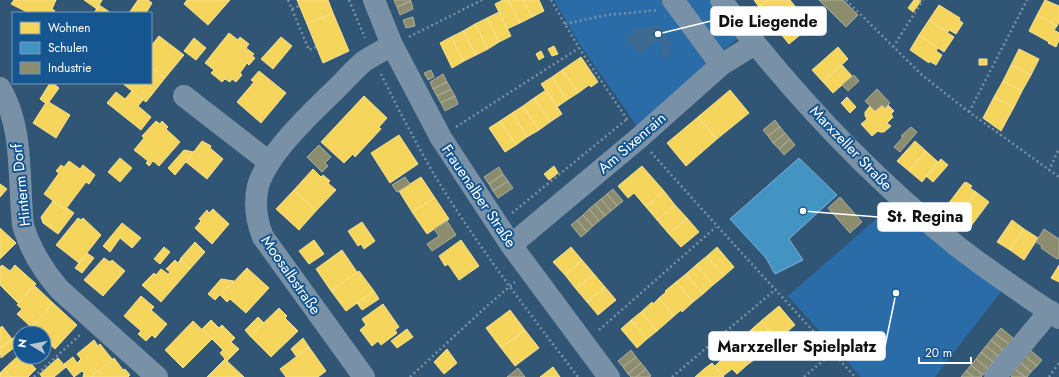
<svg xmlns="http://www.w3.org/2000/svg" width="1059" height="377" font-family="Jost,sans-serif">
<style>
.green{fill:#296ca7}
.water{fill:#3c6a93}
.homes{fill:#f6d55c;stroke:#f9e28d}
.schools{fill:#4393c3;stroke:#7bb3d5}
.industry{fill:#8c8c6e;stroke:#aeae9a}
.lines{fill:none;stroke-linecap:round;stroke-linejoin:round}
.path{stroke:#7891a7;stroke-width:2.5;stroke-dasharray:2 3;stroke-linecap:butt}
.minor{stroke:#7891a7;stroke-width:22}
.labels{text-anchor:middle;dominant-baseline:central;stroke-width:4;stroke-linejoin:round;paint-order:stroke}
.street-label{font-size:15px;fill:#fff;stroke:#155690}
.leader{fill:none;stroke:#fff;stroke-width:1.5}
.callout-dot{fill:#fff;stroke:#155690;stroke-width:1.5}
.callout{fill:#fff;stroke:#fff;stroke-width:1.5}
.callout-label{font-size:16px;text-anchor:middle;font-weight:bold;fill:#111}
</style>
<rect width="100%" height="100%" fill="#315574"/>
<path class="green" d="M554 0H661L709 62 637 126 580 45Z
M684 0H714L743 35 724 50Z
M891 206 1003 289 935 377H861L788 296Z"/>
<path class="water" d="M661 25 671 44 668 47 672 52 663 61 661 46 662 45 658 40 640 55 626 39 636 29Z"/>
<path class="homes" d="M14 0H56L52 9 55 11 53 13H29L11 4Z
M84 0H102L97 9Z
M138 0H148L152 3 146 13H129Z
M187 0H230L208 25 184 4Z
M297 0H328L333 13 307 24Z
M503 0H508L520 23 507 29 495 4Z
M508 0H523L532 17 520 23Z
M523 0H539L544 11 532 17Z
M754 0H768L759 7Z
M768 0H790L811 26 789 44 759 7Z
M914 0 921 1 913 12 908 8Z
M1045 0 1059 6V22L1057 26 1037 15Z
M99 5 111 13H94Z
M939 5 960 18 959 20 963 23 956 34 949 30 948 32 929 20Z
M499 12 511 36 499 42 487 18Z
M333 13 349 51 323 63 307 24Z
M1037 15 1057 26 1054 30 1059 33V40L1056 47 1048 43 1049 42 1029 31Z
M487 18 499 42 488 49 475 24Z
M929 20 954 37 944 52 919 35Z
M475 24 488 49 476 55 463 31Z
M463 31 476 55 464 61 451 37Z
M229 33 238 40 240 37 249 44 246 48 254 54 252 56 255 58 249 65 247 63 240 73 242 75 236 82 232 79 230 82 225 79 222 82 211 73 214 70 205 63Z
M919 35 938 48 936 51 942 55 936 65 929 61V63L910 50Z
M159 36 184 55 165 78 151 67V46Z
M281 37 292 46 273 69 261 59Z
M451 37 464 61 452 68 440 43Z
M194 38 206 48 196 60 184 51Z
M554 46 558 54 552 56 548 49Z
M838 47 848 59 823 82 812 70Z
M1019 49 1039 59 1031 75 1011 65Z
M541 51 544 57 539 60 536 54Z
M581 57 598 82 591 87 589 85 578 93 562 70Z
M979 59H987V65H979Z
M842 65 852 76 833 93 823 82Z
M1011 65 1031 75 1022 91 1003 81Z
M151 67 165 78 146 102 122 83H151Z
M562 70 578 93 567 100 552 77Z
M259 71 286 93 261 123 237 102 254 82 251 80Z
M552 77 567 100 557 107 541 84Z
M1003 81 1022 91 1014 107 994 97Z
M50 83H53L59 88 49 102 47 101 45 103 40 99Z
M546 90 562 114 550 122 534 98Z
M730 90 749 113 717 139 698 117Z
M132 91 143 100 138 106 151 117 141 130 107 103 116 92 125 99Z
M364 96 387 118 379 127 381 129 355 157 353 154 344 163 321 142Z
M847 97 856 107 850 113 841 103Z
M994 97 1014 107 1001 131 983 118Z
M534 98 550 122 539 130 523 106Z
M47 101 70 115 56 138 33 123Z
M882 105 885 108 888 105 894 111 891 114 893 117 887 123 891 126 884 132H880L878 131 872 136 861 124 867 119 865 116V112L870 106 875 111Z
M523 106 539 130 527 137 512 113Z
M512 113 527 137 516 145 500 121Z
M698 117 717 139 686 166 667 143Z
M156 121 160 124 162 121 168 127 166 129 180 142 159 166 153 161 149 166 146 163 148 161 134 150 144 138 142 136Z
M500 121 516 145 505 152 489 128Z
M399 135 418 164 390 183 371 153Z
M202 141 211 146 210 148 223 159 207 179 186 162Z
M915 141 926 151 909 171 897 161Z
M184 150 194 152 175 175 168 168Z
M926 151 938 162 922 182 909 171Z
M120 158 132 168 120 182 108 172Z
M941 159 948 165 933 182 926 176Z
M69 161 80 169 83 165 95 175 89 184 86 182 65 210 44 194 59 173 56 171 61 165 64 167Z
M554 166 558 173 549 180 544 174Z
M642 166 664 191 646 207 634 193 628 198 618 186Z
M313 169 321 177 323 175 330 181 328 183 336 190 316 211 294 190Z
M421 177 435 198 412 212 399 191Z
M966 182 972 186 970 188 976 192 960 214 948 204 964 183Z
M0 184 7 189 0 197Z
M294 190 316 211 299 230 276 209Z
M664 191 675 205 657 220 646 207Z
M976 192 989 202 971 226 963 220 965 217 960 214Z
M435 198 449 219 427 234 412 212Z
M53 201 65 210 67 208 74 213 58 234 43 223 41 217Z
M675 205 687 218 669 234 657 220Z
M213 209 229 224 212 244 195 228 201 221 199 219 207 210 209 213Z
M78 218 81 220 83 218 101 235 79 263 56 245Z
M687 218 699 232 681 247 669 234Z
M1012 220 1024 229 1010 250 997 242Z
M362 222 375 241 364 249 361 244 358 246 348 231Z
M122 223 141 238 132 248 120 238 110 252 103 246Z
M0 228 16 243 0 259Z
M1024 229 1038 238 1024 260 1010 250Z
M314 240 324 254 309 264 299 251Z
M461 240 479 266 459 280 448 264 445 266 439 256Z
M195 242 205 252 190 269 180 259Z
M164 247 170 252 160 264 154 259Z
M571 247 582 260 565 275 553 262Z
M717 247 734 267 724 276 707 256Z
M342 250 357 272 331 291 316 269Z
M87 253 94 258 82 273 75 268Z
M707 256 724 276 713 285 696 265Z
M104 258 110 262 112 260 125 271 103 296 84 280Z
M175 260 178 263 180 260 190 269 161 302 142 285 154 273 156 275 161 269 168 274 170 272 166 269Z
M582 260 594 274 576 289 565 275Z
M2 265 10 271 15 265 36 284 18 303 0 285V267Z
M696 265 713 285 703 294 686 274Z
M1059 265V282L1051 278Z
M247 268 269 288 246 313 230 299 227 302 220 295 227 287 228 288Z
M359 271 374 291 346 311 331 291Z
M594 274 605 287 587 302 576 289Z
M686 274 703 294 693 302 676 282Z
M221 279 234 281 228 288 227 287 215 300 208 294Z
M676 282 693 302 682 312 681 310 674 316 659 298 666 292 665 291Z
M34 285 53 303 31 327 17 314 22 309 17 305Z
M605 287 616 300 598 315 587 302Z
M374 291 379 299 362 310 357 303Z
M141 296 154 307 151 310 167 324 155 338 152 335 146 341 138 334 141 331 124 316Z
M659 298 674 316 657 331 641 312 652 302 653 304Z
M53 303 77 325 55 349 44 339V333H38L31 327Z
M383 304 399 327 395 330 397 333 381 345 378 341 372 346 360 330 366 325 362 319Z
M779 306 795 325 777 340 761 321Z
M279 308 287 316 285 318 298 331 271 357 250 336Z
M510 310 525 330 501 348 486 328Z
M641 312 657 331 647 339 631 320Z
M258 317 264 323 250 336 245 330Z
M211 320 219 328 222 325 235 338 231 342 239 349 227 361 220 353 223 350 202 329Z
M631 320 647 339 637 348 621 329Z
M193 321 212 339 183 368 165 350Z
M761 321 777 340 768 348 752 329Z
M2 326 12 339 0 348V328Z
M407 329 413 337 397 348 391 341Z
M752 329 768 348 758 357 742 338Z
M525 330 539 348 515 366 501 348Z
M21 332 20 343 1 358 0 348Z
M713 332 717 336 713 340 709 336Z
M303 338 309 347 296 356 291 349Z
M742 338 758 357 747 365 732 347Z
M94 340 98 346 100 344 112 359 91 377H83L84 373 82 371 74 377 64 364 73 357 77 363 81 359 77 354Z
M309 347 326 371 318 377H286L280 369Z
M732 347 747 365 737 374 732 369 723 376 715 366 723 358 721 356Z
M447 349 457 363 444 374 434 362Z
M20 354V357H25L36 369 28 377H11L4 369Z
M58 358 66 367 54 377H42L40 374Z
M114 358 123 370 125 369 130 375 128 377H91Z
M225 359 227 361 244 377H207Z
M712 363 724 377H695L704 369Z
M553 367 560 377H540Z
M4 369 11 377H0V373Z"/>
<path class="schools" d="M799 158 837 195 789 239 803 260 775 274 766 258 730 219Z"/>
<path class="industry" d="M394 0H410L411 1 397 7Z
M819 0H843L858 15 846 27Z
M411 1 413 9 400 15 397 7Z
M413 17 415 26 406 28 403 20Z
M431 70 434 77 428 80 424 73Z
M443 74 447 82 433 89 430 82Z
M854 75 859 81 848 91 842 85Z
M447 82 451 89 437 96 433 89Z
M451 89 455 96 441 103 437 96Z
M877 89 890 103 885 108 882 105 875 111 865 101Z
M455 96 458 104 445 111 441 103Z
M775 120 780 127 768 136 763 130Z
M780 127 785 133 773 143 768 136Z
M911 127 917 132 900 152 894 147 903 137 901 136Z
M785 133 790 139 779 149 773 143Z
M790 139 795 145 784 155 779 149Z
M319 145 331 157 325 163 328 166 322 172 307 157Z
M499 167 503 174 489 184 484 177Z
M503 174 508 181 493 191 489 184Z
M405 177 410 184 397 192 392 185Z
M508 181 513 188 498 198 493 191Z
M613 189 623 201 617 206 607 194Z
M607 194 617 206 611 211 601 199Z
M840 197 862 222 850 233 828 208Z
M601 199 611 211 605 216 595 204Z
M595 204 605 216 599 221 589 209Z
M589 209 599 221 593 226 583 215Z
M583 215 593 226 587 232 577 220Z
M577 220 587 232 581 237 571 225Z
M447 221 456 235 432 251 427 244 439 236 434 229Z
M1044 229 1059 239V258L1057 259 1041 248 1042 246 1036 242Z
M1001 328 1013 338 1009 344 996 334Z
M996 334 1009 344 1003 350 991 340Z
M991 340 1003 350 998 356 986 346Z
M986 346 998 356 993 362 981 352Z
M631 350 636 357 623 367 618 361Z
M1030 350 1042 360 1037 366 1025 356Z
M981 352 993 362 988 369 976 359Z
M1025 356 1037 366 1031 372 1020 362Z
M636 357 641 363 628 374 623 367Z
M976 359 988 369 983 375 971 365Z
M1020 362 1031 372 1027 377H1025L1015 369Z
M641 363 646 369 636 377H631L628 374Z
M971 365 983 375 981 377H973L966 371Z
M518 368 525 377H507Z
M646 369 651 376 649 377H636Z
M1015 369 1025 377H1012L1010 375Z
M966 371 973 377H961Z"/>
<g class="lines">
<path class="path" d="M288 0 309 50 316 47
M349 0 365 38
M551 0 579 48 629 122
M846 0 922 75 969 112 1059 177
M292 9 299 6
M565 24 607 15 658 10
M409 37 482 0
M893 47 923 0
M381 74C397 107 414 139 432 171 475 243 527 310 578 377
M969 112 1027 0
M456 127 579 48
M651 152C718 228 787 302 855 377
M1049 171 1059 148
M512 213 627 119
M599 330 716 227
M34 377 81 334
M410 377 486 307 515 282
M672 377 776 289
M804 377 833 352
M1049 377 1059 363"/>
<path class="minor" d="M374 0 392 45 441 138 511 245 609 377
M673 0 721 65
M721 0C790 91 868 175 957 246 990 272 1025 295 1059 318
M0 88C24 127 18 180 23 225 30 250 42 269 59 289L157 377
M184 96 269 162
M511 245 639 138 721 65 755 44
M364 377 263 237C256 220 254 204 258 186 267 154 313 111 337 88 346 79 354 70 363 62 372 56 382 51 392 45
M995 377 1050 311"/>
</g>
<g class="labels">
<g class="street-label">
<text transform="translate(632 143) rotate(-41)">Am Sixenrain</text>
<text transform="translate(851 148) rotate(46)">Marxzeller Straße</text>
<text transform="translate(21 185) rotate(-96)">Hinterm Dorf</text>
<text transform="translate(479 196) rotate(56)">Frauenalber Straße</text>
<text transform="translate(291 275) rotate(55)">Moosalbstraße</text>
</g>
</g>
<path class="leader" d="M658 34L711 21M803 211L878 217M896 293L885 346"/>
<g class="callout-dot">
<circle cx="658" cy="34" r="4"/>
<circle cx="803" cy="211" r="4"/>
<circle cx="896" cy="293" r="4"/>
</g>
<g class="callout">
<rect x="711" y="7" width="115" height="28" rx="4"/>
<rect x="878" y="203" width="93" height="28" rx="4"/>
<rect x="709" y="332" width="176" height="28" rx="4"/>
</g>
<g class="callout-label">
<text x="768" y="27">Die Liegende</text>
<text x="925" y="222">St. Regina</text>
<text x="797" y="352">Marxzeller Spielplatz</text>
</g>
<rect x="12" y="12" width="140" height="72" fill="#155690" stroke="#739abc"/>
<rect x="20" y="22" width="20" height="12" fill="#f6d55c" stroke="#739abc"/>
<text x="48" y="32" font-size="12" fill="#ffffff">Wohnen</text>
<rect x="20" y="42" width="20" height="12" fill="#4393c3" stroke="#739abc"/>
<text x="48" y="52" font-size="12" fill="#ffffff">Schulen</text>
<rect x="20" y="62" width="20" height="12" fill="#8c8c6e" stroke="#739abc"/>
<text x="48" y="72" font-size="12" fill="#ffffff">Industrie</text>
<g transform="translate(32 345) rotate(280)"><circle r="19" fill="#155690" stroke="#739abc"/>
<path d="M0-3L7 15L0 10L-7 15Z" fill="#b7c4ce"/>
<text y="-6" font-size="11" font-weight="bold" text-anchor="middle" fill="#ffffff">N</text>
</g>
<path d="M919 357v6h52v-6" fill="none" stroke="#ffffff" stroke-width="2"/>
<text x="925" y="357" font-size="12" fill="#ffffff" stroke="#155690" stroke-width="3" paint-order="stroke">20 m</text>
</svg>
